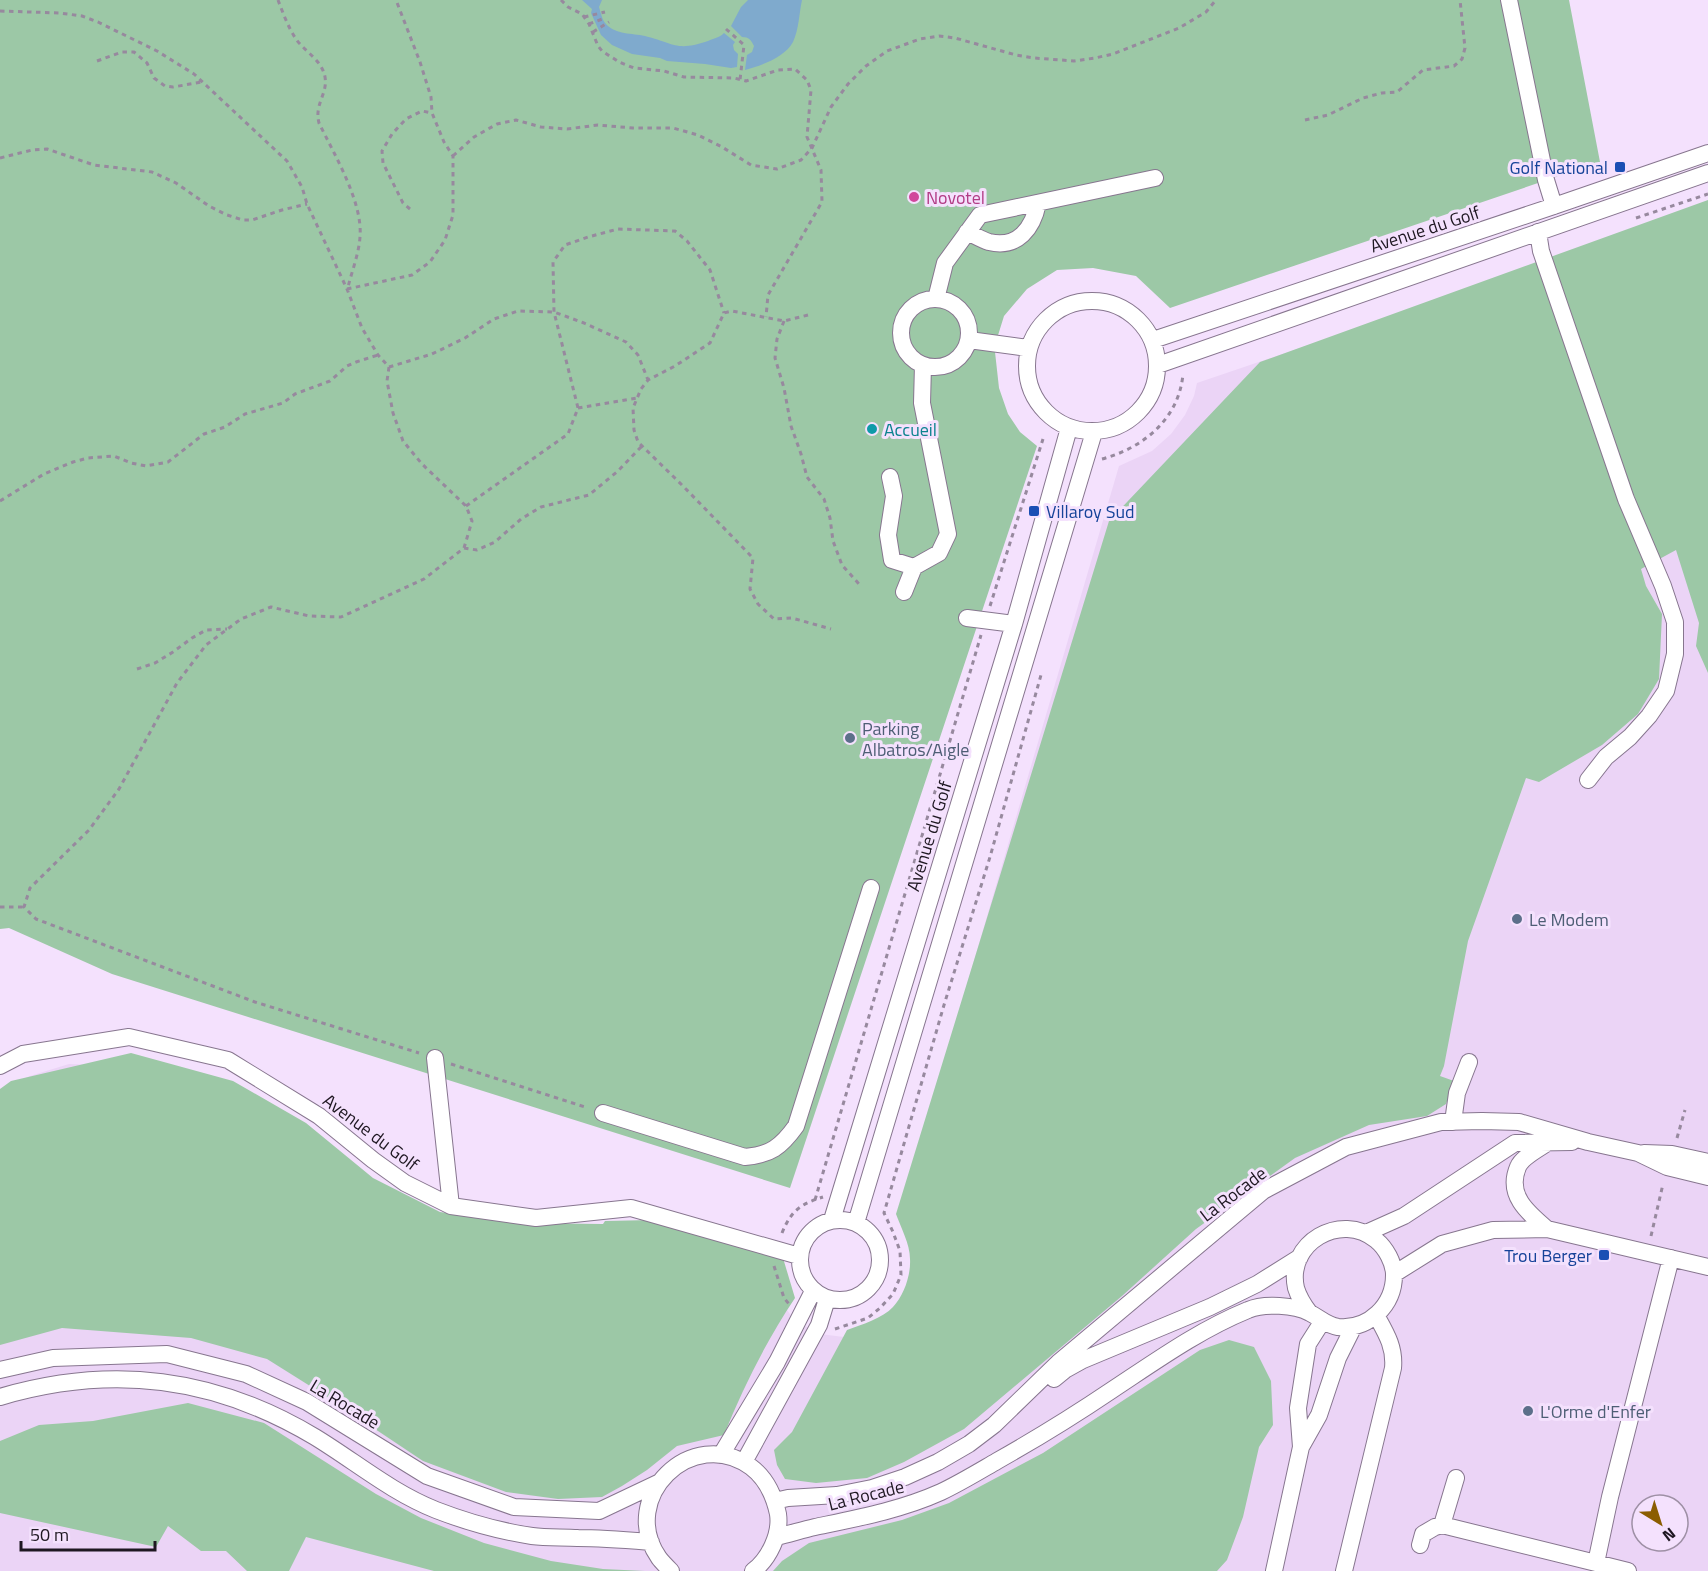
<svg xmlns="http://www.w3.org/2000/svg" width="1708" height="1571" font-family="'Titillium Web',sans-serif">
<style>
.built{fill:#ebd4f6;fill-rule:evenodd}
.green{fill:#9cc8a6}
.water{fill:#7faacd}
.lines{fill:none;stroke-linecap:round;stroke-linejoin:round}
.minor-casing{stroke:#87768f;stroke-width:18}
.path{stroke:#97899e;stroke-width:3;stroke-dasharray:4.5 4.5;stroke-linecap:butt}
.minor{stroke:#fff;stroke-width:16}
.transit-dot{fill:#1a4fb4;stroke:#f4e1fd;stroke-width:2}
.hotel-dot{fill:#d1479c;stroke:#f4e1fd;stroke-width:2}
.culture-dot{fill:#0f9aa8;stroke:#f4e1fd;stroke-width:2}
.service-dot{fill:#5c6f8a;stroke:#f4e1fd;stroke-width:2}
.labels{text-anchor:middle;dominant-baseline:central;stroke-width:6;stroke-linejoin:round;paint-order:stroke}
.transit-label{font-size:18px;fill:#164399;stroke:#f4e1fd;text-anchor:end}
.hotel-label{font-size:18px;fill:#b23c85;stroke:#f4e1fd;text-anchor:start}
.street-label{font-size:18px;fill:#1e1721;stroke:#f4e1fd}
.culture-label{font-size:18px;fill:#0d838f;stroke:#f4e1fd;text-anchor:start}
.service-label{font-size:18px;fill:#4e5e75;stroke:#f4e1fd;text-anchor:start}
</style>
<rect width="100%" height="100%" fill="#f4e1fd"/>
<path class="built" d="M1708 209V1571H0V1089L30 1076 69 1064 140 1067 436 1224 768 1282 794 1320 820 1334 844 1337 885 1322 907 1290 912 1255 900 1213 1119 466 1152 451 1171 434 1185 415 1194 396 1197 383ZM1642 1505H1678V1541H1642Z"/>
<path class="green" d="M0 0H1569L1600 162 1170 308 1136 276 1093 268 1057 270 1027 289 1004 316 995 345V352L999 388 1008 414 1020 432 1037 446 790 1188 112 974 9 928 0 929Z
M1708 200V673L1696 646 1699 623 1676 550 1641 569 1646 586 1662 614 1659 679 1638 714 1602 745 1539 782 1526 778 1468 941 1444 1066 1440 1076 1454 1081 1446 1104 1427 1116 1369 1125 1295 1158 1196 1229 1122 1296 964 1429 904 1462 867 1478 816 1483 785 1479 777 1465 774 1450 792 1432 847 1330C861 1325 883 1318 893 1307 904 1295 911 1275 910 1259 910 1244 901 1228 896 1214L1109 521 1260 362Z
M131 1053 233 1081 306 1123 373 1178 440 1212 515 1223 603 1224 605 1221 652 1220 783 1258 795 1298C767 1340 743 1387 724 1435L677 1446 647 1470 622 1486 602 1497 558 1499 506 1492 423 1461 318 1391 267 1359 191 1338 62 1328 0 1345V1089L11 1081Z
M1229 1340 1254 1347 1271 1381 1273 1425 1259 1447 1243 1517 1227 1560 1217 1571H773L782 1561 809 1543 902 1520 949 1503 1043 1453 1200 1350Z
M188 1403 264 1423 376 1494 421 1518 484 1543 551 1561 603 1569 645 1571H434L306 1537 289 1571H247L226 1551H201L168 1526 156 1547 0 1513V1441L39 1425 93 1421Z"/>
<path class="water" d="M582 0H602L599 7C601 13 602 20 606 24 616 35 632 33 645 36 674 43 676 52 708 41 714 38 719 38 724 33L735 42 733 45 734 50 738 54 737 67 731 68 705 64 667 61 660 58 632 54 612 45 601 35 591 13 592 9Z
M748 0H802C799 14 799 29 793 42 785 57 761 66 745 70L747 55 752 52 754 46C751 40 749 37 742 37L731 26 741 7Z"/>
<g class="lines">
<defs>
<path id="minor" d="M1509 0 1546 180 1554 206
M967 232C974 235 982 240 989 242 1018 249 1033 228 1038 203
M1538 232 1541 251 1626 499 1663 586 1675 622V654L1666 691 1649 716 1630 737 1606 757 1588 780
M936 299 945 263 980 215 1155 178
M901 333a34 34 0 1 1 68 0a34 34 0 1 1-68 0Z
M1027 366a65 65 0 1 1 130 0a65 65 0 1 1-130 0Z
M969 340 1028 348
M1153 340 1554 206 1708 153
M1158 365 1708 173
M890 477 894 496 888 535 892 560 914 567 939 553 948 534 922 403 923 365
M904 592 914 567
M967 618 1014 624
M435 1058 451 1206
M0 1066 23 1054 129 1037 228 1060 319 1116 373 1160 405 1183 451 1206 536 1218 631 1208 799 1256
M603 1113 745 1157C770 1155 781 1147 796 1126L871 888
M1453 1122 1457 1093 1469 1062
M1644 1153 1672 1154 1708 1162
M800 1260a40 40 0 1 1 80 0a40 40 0 1 1-80 0Z
M832 1220 1014 624 1069 428
M856 1223 1094 432
M1547 1229C1528 1213 1506 1195 1518 1167 1522 1157 1539 1149 1547 1143
M1366 1233 1404 1216 1515 1143 1572 1142
M1394 1274 1442 1244 1493 1230 1547 1229 1708 1267
M0 1370 53 1358 167 1354 246 1374 307 1402 427 1476 514 1507 599 1511 658 1483
M1054 1379 1065 1370 1083 1360 1210 1307 1257 1284 1300 1257
M0 1397C112 1364 215 1377 315 1437 356 1462 391 1492 436 1510 467 1522 499 1531 532 1536 547 1538 563 1537 578 1538 602 1538 626 1540 651 1542
M1301 1447 1319 1415 1338 1358 1354 1326
M721 1455 777 1362 813 1291
M744 1462 819 1325 827 1299
M1456 1478 1442 1525 1596 1563 1610 1497 1671 1258
M775 1501 788 1498 837 1495 872 1488 905 1477 938 1462 969 1444 994 1425 1058 1363 1263 1191 1346 1147 1441 1122 1482 1121 1519 1122 1588 1142 1638 1153 1667 1167 1708 1177
M776 1537C789 1534 802 1530 815 1527 858 1518 901 1510 941 1492 960 1483 978 1472 997 1461 1036 1439 1075 1415 1112 1390 1156 1361 1199 1330 1248 1310 1264 1303 1295 1305 1310 1313 1320 1318 1326 1325 1338 1327 1369 1330 1394 1305 1394 1275 1394 1263 1386 1248 1376 1240 1341 1211 1286 1243 1296 1288 1299 1298 1303 1304 1309 1312
M1420 1545 1423 1534 1435 1527 1442 1525
M1596 1563 1628 1571
M671 1571C667 1567 662 1562 659 1558 617 1498 692 1424 751 1467 767 1479 774 1495 778 1514 781 1534 769 1559 753 1571
M1274 1571 1301 1447 1298 1408 1308 1344 1322 1322
M1344 1571 1393 1368C1395 1347 1386 1333 1376 1315"/>
</defs>
<use href="#minor" class="minor-casing"/>
<path class="path" d="M278 0C283 13 288 27 296 39 305 52 322 60 325 77 328 94 314 104 319 123 334 154 363 202 360 237 359 253 352 271 348 287
M561 0 568 7 582 14 589 24 598 46 602 51 619 62 634 68 664 71 684 77 734 78 746 81 778 70 795 69 807 80 811 90 807 137 821 170 822 202 768 295 766 317
M0 11 60 13 82 16 98 22 157 51 194 74 287 161 302 187 307 204 347 289 362 328 378 355 389 367
M584 17 605 12
M589 24 605 18
M726 29 744 45 740 80
M593 32 609 22
M97 61 122 52H134L147 63 154 78 165 86 173 87 202 82
M1305 120 1328 115 1363 98 1382 93 1397 92 1423 70 1454 66 1462 59 1465 48 1460 0
M453 156 474 137 497 124 516 120 541 127 567 129 598 125 633 128H673L698 135 722 147 751 165 777 169 801 160 812 148 831 107 848 84 866 66 887 51 920 39 939 36 955 38 1016 55 1034 58 1074 61 1095 58 1113 54 1179 28 1206 12 1216 0
M0 158 32 150 47 149 94 165 152 172 176 183 209 206 227 215 243 220H252L282 210 307 204
M410 209 403 203 383 163 382 151 392 134 406 119 422 111 432 113
M1636 218 1708 194
M347 289 412 275 430 262 445 240 453 215V156L444 142 432 113 431 97 420 62 396 0
M808 315 784 321 732 311 724 313 710 343 675 366 648 380 641 389 633 408 634 430 638 442 683 486 753 558 750 589 758 604 774 619 792 618 831 629
M784 321 777 339 775 358 784 388 791 426 801 454 807 477 824 499 830 518 833 541 842 565 859 584
M389 367 387 381 393 413 403 441 422 464 466 506 472 521 464 548 424 579 341 617 309 616 271 607 241 619 206 645 177 683 119 789 89 830 30 888 24 907 36 919 255 1002 419 1053
M389 367 432 354 465 338 494 319 518 311 554 312 584 323 626 342 638 355 648 380
M578 408 637 398
M1102 459C1143 448 1179 419 1183 374
M0 501 44 474 73 462 88 458 114 456 131 463 146 466 168 462 204 434 225 427 245 414 283 403 295 394 330 381 347 366 356 362 378 355
M466 506 568 434 578 408 554 312 553 262 565 245 588 237 618 229 675 231 687 241 710 270 724 313
M464 548 477 550 495 542 521 519 541 507 589 495 618 471 642 446
M990 606 1043 439
M137 669 155 663 173 652 192 638 206 630 227 629
M0 907H24
M451 1064 588 1108
M1677 1138 1685 1110
M815 1200 981 635
M782 1233C791 1211 800 1204 823 1197
M1651 1236 1663 1184
M774 1266 784 1298 789 1304
M835 1329 868 1318 880 1308 893 1294 901 1275 900 1251 893 1232 884 1213 944 1005 990 857 1041 675"/>
<use href="#minor" class="minor"/>
</g>
<g class="transit-dot">
<rect x="1614" y="161" width="12" height="12" rx="3"/>
<rect x="1028" y="505" width="12" height="12" rx="3"/>
<rect x="1598" y="1249" width="12" height="12" rx="3"/>
</g>
<circle class="hotel-dot" cx="914" cy="197" r="6"/>
<circle class="culture-dot" cx="872" cy="429" r="6"/>
<g class="service-dot">
<circle cx="850" cy="738" r="6"/>
<circle cx="1517" cy="919" r="6"/>
<circle cx="1528" cy="1411" r="6"/>
</g>
<g class="labels">
<g class="transit-label">
<text x="1608" y="167">Golf National</text>
<text x="1046" y="511" text-anchor="start">Villaroy Sud</text>
<text x="1592" y="1255">Trou Berger</text>
</g>
<g class="hotel-label">
<text x="926" y="197">Novotel</text>
</g>
<g class="street-label">
<text transform="translate(1425 229) rotate(-18)">Avenue du Golf</text>
<text transform="translate(929 836) rotate(-73)">Avenue du Golf</text>
<text transform="translate(371 1132) rotate(37)">Avenue du Golf</text>
<text transform="translate(1233 1194) rotate(-37)">La Rocade</text>
<text transform="translate(345 1404) rotate(31)">La Rocade</text>
<text transform="translate(866 1495) rotate(-14)">La Rocade</text>
</g>
<g class="culture-label">
<text x="884" y="429">Accueil</text>
</g>
<g class="service-label">
<text x="862" y="728">Parking<tspan x="862" dy="21">Albatros/Aigle</tspan></text>
<text x="1529" y="919">Le Modem</text>
<text x="1540" y="1411">L'Orme d'Enfer</text>
</g>
</g>
<g transform="translate(1660 1523) rotate(142)"><circle r="28" fill="#f4e1fd" stroke="#9e90a5" stroke-width="1.5"/>
<path d="M0-4.5L10 22L0 15L-10 22Z" fill="#8b5d01"/>
<text y="-9" font-size="16" font-weight="bold" text-anchor="middle" fill="#1e1721">N</text>
</g>
<path d="M21 1541v9h134v-9" fill="none" stroke="#1e1721" stroke-width="3"/>
<text x="30" y="1541" font-size="18" fill="#1e1721" stroke="#f4e1fd" stroke-width="4.5" paint-order="stroke">50 m</text>
</svg>
